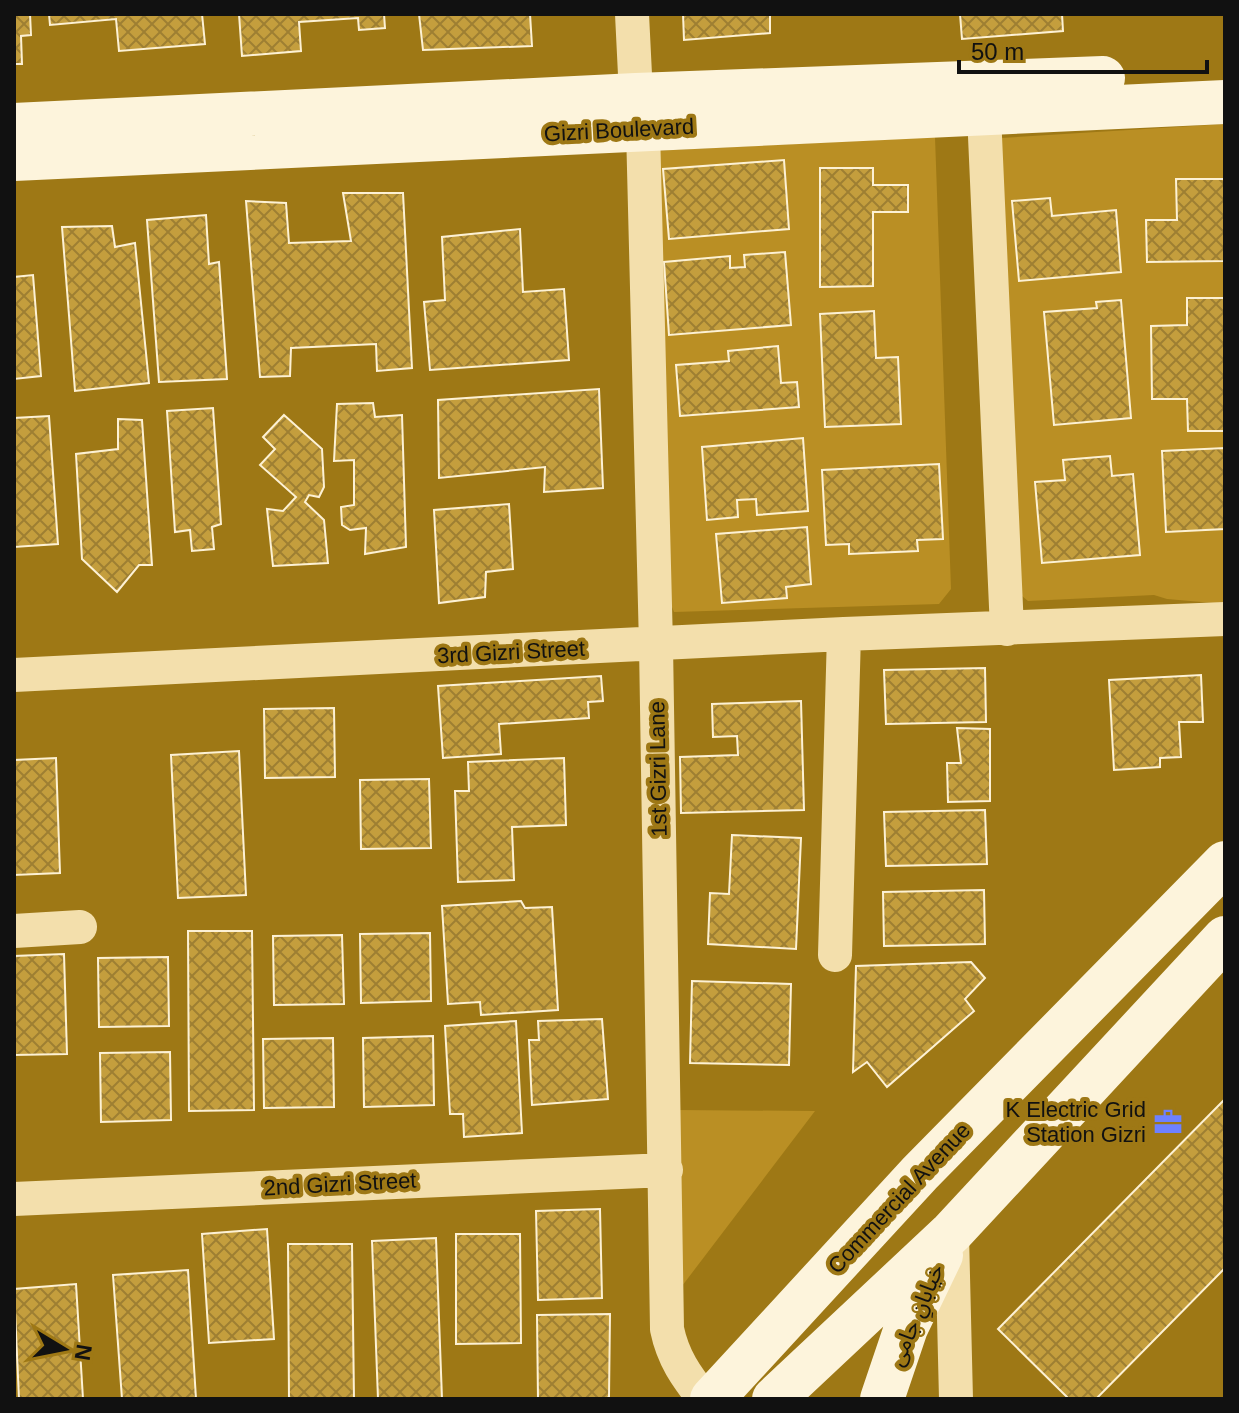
<svg xmlns="http://www.w3.org/2000/svg" width="1239" height="1413" font-family="Helvetica,'Noto Sans Arabic',sans-serif">
<style>
.green{fill:#ba8f24}
.building{fill:url(#building-cross-hatch);stroke:#fdf1d4;stroke-width:2}
.lines{fill:none;stroke-linecap:round;stroke-linejoin:round}
.street{stroke:#f3dfac;stroke-width:34}
.secondary{stroke:#fdf4dc;stroke-width:44}
.labels{text-anchor:middle;dominant-baseline:central;stroke-width:8;stroke-linejoin:round;paint-order:stroke}
.street-label{font-size:22px;fill:#111;stroke:#9e7815}
.poi-label{font-size:22px;fill:#111;stroke:#9e7815;text-anchor:end}
</style>
<defs>
<pattern id="building-cross-hatch" width="8" height="8" patternUnits="userSpaceOnUse" patternTransform="scale(2)"><rect width="8" height="8" fill="#c49e3d"/><path d="M0 0l8 8M0 8l8-8" fill="none" stroke="#9e7f32"/></pattern>
</defs>
<rect width="100%" height="100%" fill="#9e7815"/>
<path class="green" d="M1225 124V604L1167 599 1154 595 1028 601 1016 591 1001 138Z
M935 137 951 589 939 604 674 612 667 594 653 151Z
M676 1110 815 1111 679 1290Z"/>
<path class="building" d="M14 14H30L31 35 21 36 22 64H14Z
M49 14H202L205 44 119 51 116 19 50 25Z
M239 14H384L385 28 359 30 358 18 299 22 301 51 242 56Z
M419 14H530L532 46 423 50Z
M683 14H770V33L684 40Z
M960 14H1062L1063 31 962 39Z
M784 160 789 229 669 239 663 169Z
M820 168H873V185H908V212H873V286L820 287Z
M1176 179H1225V261L1147 262 1146 220H1177Z
M343 193H403L412 368 377 371 376 344 291 348 290 376 260 377 246 201 286 203 289 243 351 241Z
M1050 198 1052 216 1116 210 1121 272 1019 281 1012 201Z
M206 215 209 264 219 262 227 379 159 382 147 220Z
M112 226 115 247 135 243 149 383 75 391 62 227Z
M520 229 523 292 564 289 569 360 430 370 424 302 445 300 442 237Z
M785 252 791 325 669 335 664 262 730 256V268L745 267 744 255Z
M33 275 41 376 14 379V277Z
M1187 298H1225V431H1188L1187 399H1152L1151 326 1187 325Z
M1121 300 1131 418 1054 425 1044 312 1097 308 1096 302Z
M874 311 876 358 898 357 901 424 825 427 820 314Z
M778 346 781 383 797 382 799 407 680 416 676 365 729 361 728 351Z
M599 389 603 488 544 492 545 467 439 478 438 400Z
M373 403 375 417 402 415 406 547 365 554 366 528 350 530 342 525 341 507 354 505V460L334 461 337 404Z
M213 408 221 524 212 527 214 549 192 551 190 530 175 532 167 411Z
M284 415 322 449 324 487 319 497 309 495 305 502 324 520 328 563 273 566 267 509 283 511 296 497 260 465 275 449 263 437Z
M49 416 58 544 14 547V418Z
M118 419 142 420 152 565H139L117 592 82 559 76 454 118 449Z
M803 438 808 511 757 515 756 499 737 500 738 517 707 520 702 447Z
M1225 448V529L1166 532 1162 451Z
M1110 456 1112 476 1133 474 1140 555 1042 563 1035 482 1065 480 1063 460Z
M939 464 943 539 917 540 918 551 849 554V544L826 545 822 470Z
M509 504 513 569 486 572 485 597 439 603 434 510Z
M807 527 811 584 786 587 787 598 722 603 716 534Z
M985 668 986 722 886 724 884 670Z
M1201 675 1203 722H1179L1181 757 1160 758V767L1114 770 1109 680Z
M601 676 603 701 588 702 589 718 499 724 501 754 443 758 438 686Z
M801 701 804 810 681 813 680 757 738 755 737 736 713 737 712 704Z
M334 708 335 777 265 778 264 709Z
M957 728 990 729V801L948 802 947 763H961Z
M239 751 246 895 178 898 171 755Z
M56 758 60 873 14 875V760Z
M564 758 566 825 512 827 514 880 458 882 455 791H469L468 762Z
M429 779 431 848 361 849 360 780Z
M985 810 987 864 886 866 884 812Z
M732 835 801 838 796 949 708 944 710 893 729 894Z
M984 890 985 944 884 946 883 892Z
M521 901 525 908 552 907 558 1010 481 1015 480 1002 448 1004 442 906Z
M188 931H252L254 1110 189 1111Z
M430 933 431 1001 361 1003 360 934Z
M342 935 344 1004 274 1005 273 936Z
M64 954 67 1054 14 1055V956Z
M168 957 169 1026 99 1027 98 958Z
M971 962 985 978 965 999 974 1011 887 1087 867 1062 853 1072 856 966Z
M692 981 791 984 789 1065 690 1063Z
M602 1019 608 1099 532 1105 529 1040H539L538 1021Z
M516 1021 522 1133 464 1137 463 1114H450L445 1026Z
M433 1036 434 1105 364 1107 363 1038Z
M333 1038 334 1107 264 1108 263 1039Z
M170 1052 171 1120 101 1122 100 1053Z
M1225 1099V1268L1096 1399H1069L998 1329Z
M600 1209 602 1298 538 1300 536 1211Z
M267 1229 274 1339 209 1343 202 1234Z
M456 1234H520L521 1343 456 1344Z
M436 1238 442 1399H378L372 1241Z
M288 1244H352L354 1399H289Z
M188 1270 196 1399H122L113 1275Z
M76 1284 83 1399H19L14 1289Z
M610 1314 609 1397 605 1399H538L537 1315Z"/>
<g class="lines">
<path class="street" d="M632 14 636 95
M984 114 1007 629
M643 129 656 645 667 1329C673 1358 686 1376 704 1399
M14 675 844 634 1225 619
M14 931 80 927
M835 955 844 634
M14 1199 666 1170
M952 1235 956 1399"/>
<path class="secondary" d="M14 125 636 95 1103 78
M14 159 1225 102
M712 1399 920 1173 1225 863
M774 1399 952 1232 1225 938
M882 1399 906 1328 941 1255"/>
</g>
<defs>
<symbol id="office-bare" viewBox="-9 -9 18 18"><path d="M-6-3h4V-5.5h4V-3h4V5H-6ZM-1-4.5V-3h2v-1.5ZM-6 0V1H6V0Z" fill="#6e81ff" stroke="#9e7815" stroke-width="2.5" paint-order="stroke"/></symbol>
</defs>
<g fill-rule="evenodd">
<use href="#office-bare" x="1148" y="1102" width="40" height="40"/>
</g>
<g class="labels">
<g class="street-label">
<text transform="translate(619 130) rotate(-3)">Gizri Boulevard</text>
<text transform="translate(511 652) rotate(-3)">3rd Gizri Street</text>
<text transform="translate(658 769) rotate(-91)">1st Gizri Lane</text>
<text transform="translate(340 1184) rotate(-3)">2nd Gizri Street</text>
<text transform="translate(899 1198) rotate(-47)">Commercial Avenue</text>
<text transform="translate(916 1315) rotate(-67)">خیابانِ جامی</text>
</g>
<g class="poi-label">
<text x="1146" y="1109">K Electric Grid<tspan x="1146" dy="25">Station Gizri</tspan></text>
</g>
</g>
<rect width="1239" height="1413" fill="none" stroke="#111111" stroke-width="32"/>
<g transform="translate(64 1349) rotate(100)" stroke="#9e7815" stroke-width="6" paint-order="stroke">
<path d="M0-6L14 30L0 20L-14 30Z" fill="#111111"/>
<text y="-12" font-size="22" font-weight="bold" text-anchor="middle" fill="#111111">N</text>
</g>
<path d="M959 60v12h248v-12" fill="none" stroke="#111111" stroke-width="4"/>
<text x="971" y="60" font-size="24" fill="#111111" stroke="#9e7815" stroke-width="6" paint-order="stroke">50 m</text>
</svg>
